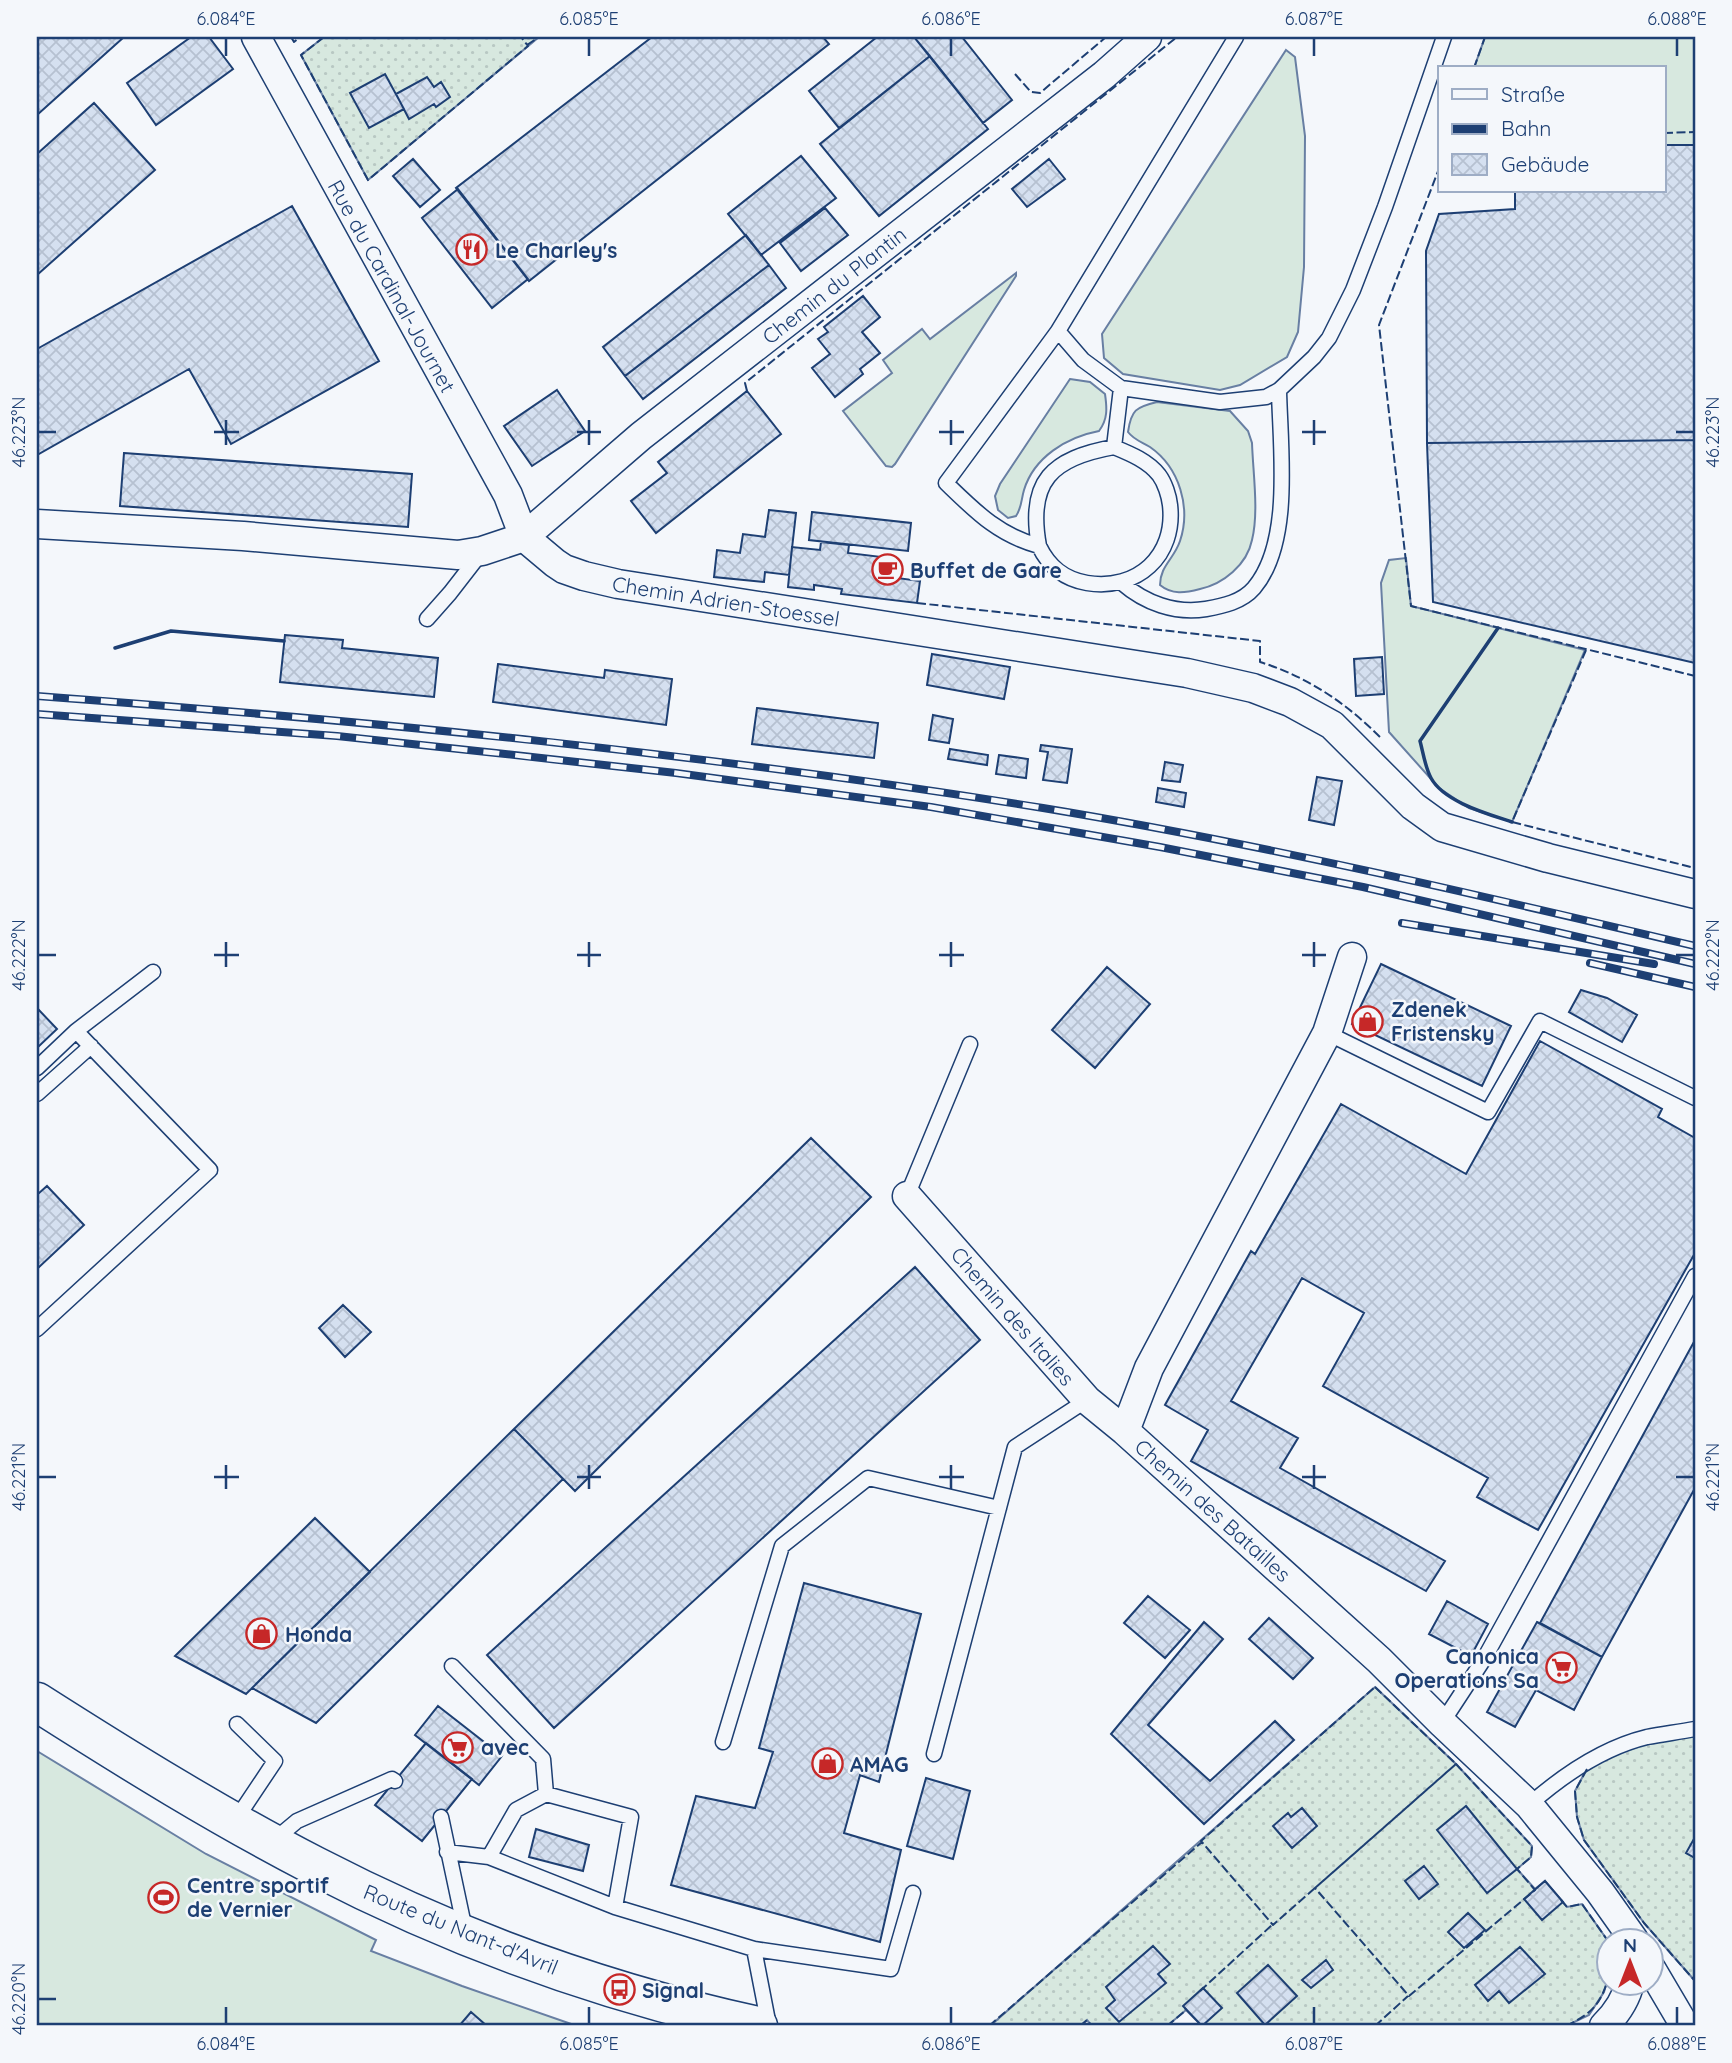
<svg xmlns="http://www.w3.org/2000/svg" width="1732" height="2063" font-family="Quicksand,sans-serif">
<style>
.grass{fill:#d7e8df;stroke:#687fa3;stroke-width:2}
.garden{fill:url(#garden-dots);stroke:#687fa3;stroke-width:2}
.building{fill:url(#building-cross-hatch);stroke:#1d3f73;stroke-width:2}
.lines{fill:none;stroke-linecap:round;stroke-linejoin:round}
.service-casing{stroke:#1d3f73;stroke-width:17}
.minor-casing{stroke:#1d3f73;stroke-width:31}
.primary-casing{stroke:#1d3f73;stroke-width:41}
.service{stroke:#f4f7fb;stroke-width:14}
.minor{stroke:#f4f7fb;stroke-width:28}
.primary{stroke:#f4f7fb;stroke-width:38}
.rail-casing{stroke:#1d3f73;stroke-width:8}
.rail{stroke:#f4f7fb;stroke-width:5;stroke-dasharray:16;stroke-linecap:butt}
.fence{stroke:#1d3f73;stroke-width:2;stroke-dasharray:9 3.5;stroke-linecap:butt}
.wall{stroke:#1d3f73;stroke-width:3.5}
.ticks{fill:none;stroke:#1d3f73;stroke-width:2.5}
.labels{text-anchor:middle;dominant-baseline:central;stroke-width:5;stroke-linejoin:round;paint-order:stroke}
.poi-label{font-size:21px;font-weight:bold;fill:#1d3f73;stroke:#f4f7fb;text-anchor:start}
.street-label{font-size:21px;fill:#1d3f73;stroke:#f4f7fb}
.neatline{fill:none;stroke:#1d3f73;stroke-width:2.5}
.ticks-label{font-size:18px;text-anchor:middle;fill:#1d3f73}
</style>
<defs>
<pattern id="garden-dots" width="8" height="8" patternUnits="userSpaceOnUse" patternTransform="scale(1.75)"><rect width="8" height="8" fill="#d7e8df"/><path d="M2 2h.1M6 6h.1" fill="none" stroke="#b8c8c3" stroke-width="1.8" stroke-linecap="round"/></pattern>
<pattern id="building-cross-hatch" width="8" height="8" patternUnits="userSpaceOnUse" patternTransform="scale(1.75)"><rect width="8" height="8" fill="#d5e0f0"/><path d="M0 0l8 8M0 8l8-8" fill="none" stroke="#b6c1d1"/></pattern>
</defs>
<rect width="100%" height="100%" fill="#f4f7fb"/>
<path class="grass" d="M1485 37H1695V145H1664V68H1474Z
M1286 50 1295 57 1305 136 1304 267 1298 332 1287 357 1240 385 1220 390 1123 374 1104 358 1102 334Z
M1016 273V276L895 464 892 467 886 466 843 411 892 373 883 360 922 329 930 339Z
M1070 379 1090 382 1105 394C1107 408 1108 419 1099 431 1067 437 1034 457 1024 490 1021 500 1022 507 1016 516L1008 518 998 510 995 496 1000 484Z
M1157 402 1230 411 1248 431 1252 443C1253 473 1259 512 1252 540 1247 565 1223 584 1200 589 1185 593 1172 595 1160 585 1160 566 1174 559 1180 541 1191 508 1180 468 1150 447 1142 442 1134 440 1128 432 1131 410 1136 407 1157 402Z
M1406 558 1411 606 1585 650 1512 822 1469 808 1439 788 1389 732 1381 583 1389 560Z
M37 1751 206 1854 376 1940 371 1951 462 1986 577 2026H37Z"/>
<path class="garden" d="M324 37H539L368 180 301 55Z
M1375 1687 1456 1764 1532 1846 1531 1857 1517 1869 1535 1889 1545 1881 1567 1907 1582 1904 1608 1941 1609 1974 1604 1992 1589 2015 1566 2026H1202L1186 2010 1167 2026H1092L1087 2020 1080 2026H990Z
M1695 1722V1981L1644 1923 1584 1840 1577 1817 1575 1791 1591 1761 1623 1740Z"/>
<path class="building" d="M37 37H124L37 115Z
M191 37H209L233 69 156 125 127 83Z
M652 37H823L829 44 529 281 456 188Z
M877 37H914L930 56 839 128 809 91Z
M914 37H962L1012 100 983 123Z
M930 56 988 129 879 216 820 144Z
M385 74 404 109 369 128 350 93Z
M427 77 434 87 441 82 450 97 436 107 434 104 409 119 396 94Z
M94 103 155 170 37 275V154Z
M1664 145H1695V440L1427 443 1426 251 1439 214 1515 209V191H1664Z
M801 156 836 198 761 255 728 214Z
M413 159 440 190 420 207 393 176Z
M1049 159 1065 179 1027 207 1012 189Z
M458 189 528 279 492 308 422 218Z
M292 206 379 361 231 444 189 369 37 455V349Z
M825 208 848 235 801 271 780 243Z
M746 235 769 265 625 376 603 347Z
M769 265 786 288 643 399 625 376Z
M863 296 880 317 862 332 880 353 860 369 863 374 835 397 812 368 830 354 818 339 828 332 824 327Z
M557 390 585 431 532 466 504 426Z
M747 391 781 434 656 533 631 501 667 473 658 462Z
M1695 440V663L1433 602 1427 443Z
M124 453 412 474 408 527 120 506Z
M769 510 796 513 789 575 765 572 764 582 714 577 717 550 740 553 743 534 765 537Z
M812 512 911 523 908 551 809 540Z
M821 542 849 545 848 553 890 558 889 563 899 565 897 578 920 581 917 603 841 594 842 589 814 585V590L788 587 792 547 820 550Z
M285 635 343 640 342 648 438 658 434 697 280 682Z
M932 654 1010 667 1004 699 927 685Z
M1382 657 1384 694 1356 696 1354 659Z
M498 664 604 678 605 670 672 679 666 725 493 702Z
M757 708 878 723 874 758 752 744Z
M933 715 953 719 949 743 929 740Z
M1041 745 1072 749 1067 783 1043 780 1048 752 1040 751Z
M950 749 988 755 987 765 948 759Z
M999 755 1028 759 1026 778 996 774Z
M1165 762 1183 765 1180 782 1162 780Z
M1317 777 1342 781 1334 825 1309 820Z
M1158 788 1186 793 1184 807 1156 802Z
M1381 964 1511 1026 1482 1086 1352 1024Z
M1107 967 1150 1004 1095 1068 1052 1030Z
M1581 990 1607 998 1637 1015 1622 1042 1569 1012Z
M37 1008 57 1029 37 1048Z
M1540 1041 1662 1109 1658 1117 1695 1138V1253L1538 1530 1477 1497 1488 1478 1323 1386 1364 1313 1302 1278 1231 1401 1298 1438 1280 1468 1445 1561 1426 1591 1191 1461 1208 1430 1165 1405 1251 1251 1255 1254 1341 1104 1466 1174Z
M811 1138 871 1197 575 1491 514 1429Z
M47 1186 84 1225 37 1269V1193L38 1194Z
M915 1267 980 1340 554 1728 487 1655Z
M343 1305 371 1332 345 1357 319 1328Z
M1695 1340V1488L1602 1657 1540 1623Z
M514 1429 563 1479 316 1723 252 1688Z
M315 1518 370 1572 246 1694 175 1656Z
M804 1583 921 1614 879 1782 860 1775 844 1833 901 1850 880 1942 671 1885 696 1796 755 1808 773 1752 759 1748Z
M1148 1596 1190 1630 1165 1658 1124 1623Z
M1447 1601 1488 1624 1471 1656 1429 1634Z
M1269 1618 1313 1658 1293 1679 1249 1639Z
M1204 1622 1223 1639 1148 1725 1210 1781 1275 1721 1294 1740 1204 1824 1111 1734Z
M1537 1622 1602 1657 1574 1710 1536 1690 1515 1727 1487 1712Z
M438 1706 502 1756 479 1785 415 1735Z
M426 1743 472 1779 422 1841 375 1805Z
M926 1778 970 1791 953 1859 907 1846Z
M1466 1806 1517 1869 1487 1893 1437 1830Z
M1302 1808 1317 1826 1292 1848 1273 1826 1288 1813 1291 1817Z
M536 1829 589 1845 583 1871 529 1857Z
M1695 1837V1858L1686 1853Z
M1424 1866 1438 1884 1419 1899 1405 1881Z
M1545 1881 1563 1902 1542 1920 1524 1899Z
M1468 1913 1485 1930 1464 1948 1448 1932Z
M1153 1946 1170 1964 1158 1974 1166 1983 1119 2022 1106 2008 1115 2000 1106 1987Z
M1520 1947 1545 1974 1509 2003 1499 1991 1488 2001 1475 1985Z
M1326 1960 1333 1970 1311 1988 1302 1980Z
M1268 1965 1297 1996 1265 2025 1237 1993Z
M1203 1988 1222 2008 1202 2026 1183 2006Z
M471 2012 487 2026H459Z"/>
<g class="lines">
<defs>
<path id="service" d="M1236 37 1058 331 1083 360 1121 388 1220 402 1266 397 1279 390 1314 357 1329 338 1353 290 1385 207 1444 37
M1058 331 946 483C975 511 998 535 1039 546 1049 567 1064 579 1087 583 1137 591 1176 556 1170 505 1169 496 1165 483 1159 475 1148 461 1131 454 1114 447
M1039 546C1027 481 1052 458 1114 447L1121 388
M1122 583C1145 603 1175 614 1206 609 1223 606 1242 602 1254 588 1293 542 1280 447 1279 390
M427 619 450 593 481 553
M76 1031 153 972
M1327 1033 1488 1112 1540 1021 1695 1098
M37 1068 76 1031 210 1170 37 1329
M37 1094 91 1046
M907 1196 970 1044
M452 1666 543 1759 546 1794
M1442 1723 1484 1659 1695 1276
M723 1742 782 1546 868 1478 999 1508
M934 1754 1015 1447 1087 1400
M1529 1805C1563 1775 1602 1748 1647 1737 1663 1734 1679 1732 1695 1729
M441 1817 465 1930
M235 1821 275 1761 237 1724
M273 1841 297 1821 392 1779 395 1781
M447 1852 489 1857 615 1907 754 1949 891 1969 913 1893
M489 1857 516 1810 546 1794 631 1817 615 1907
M754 1949 769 2026"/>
<path id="minor" d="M256 37 508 495 524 537 555 563 564 569 584 576 618 584 1187 673 1253 688 1290 702 1332 725 1413 806 1442 827 1548 858 1695 894
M37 524 243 536 458 555 482 551 524 537 641 436 1104 75 1147 37
M1352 957 1327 1033 1149 1368 1125 1431 1379 1660 1442 1723 1529 1805 1600 1892 1634 1940
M907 1196 1087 1400 1125 1431
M1652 1970 1685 2026
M1604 2026C1617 2013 1626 2000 1630 1982"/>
<path id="primary" d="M37 1702C128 1760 220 1817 315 1866 454 1938 605 1993 758 2026"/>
</defs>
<use href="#service" class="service-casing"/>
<use href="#minor" class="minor-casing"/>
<use href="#primary" class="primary-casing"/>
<use href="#service" class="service"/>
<use href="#minor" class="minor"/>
<use href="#primary" class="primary"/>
<defs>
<path id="rail" d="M37 696C374 721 709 754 1043 808 1262 844 1479 895 1695 946
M37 714 337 736 496 753 676 773 931 807 1160 847 1363 887 1695 964
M1402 923 1654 964
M1590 963 1695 987"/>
</defs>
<use href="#rail" class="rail-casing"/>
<use href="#rail" class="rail"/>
<path class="fence" d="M291 37 294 42 300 37
M324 37 301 55 368 180 528 46 521 37
M527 45 539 37
M1474 68 1485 37
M1015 74 1031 92 1040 93 1106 37
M1664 133 1695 132
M1440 166 1379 325 1411 606 1695 676
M747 391 745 383 1177 37
M917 603 1260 641V662C1308 677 1346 703 1381 738
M1586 650 1512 822 1695 868
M1375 1687 1456 1764 1273 1925 1201 1841Z
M1456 1764 1532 1846 1531 1857 1517 1869 1535 1890 1409 1996 1315 1888Z
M1587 1769 1575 1791 1577 1817 1584 1840 1644 1923 1695 1981
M1561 1900 1567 1907 1582 1904 1608 1941 1610 1949
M1200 1991 1272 1925
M989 2026 1202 1842
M1080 2026 1087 2020 1092 2026
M1167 2026 1186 2010 1185 2008
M1375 2026 1408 1996
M1566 2026C1594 2012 1600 2005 1610 1974"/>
<path class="wall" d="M1498 628 1420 741C1423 752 1425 767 1431 778 1444 802 1488 814 1512 822
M115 648 171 631 284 641"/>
</g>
<path class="ticks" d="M226 38V56M589 38V56M951 38V56M1314 38V56M1677 38V56M226 420V445M589 420V445M951 420V445M1314 420V445M38 432H56M214 432H239M577 432H601M939 432H964M1302 432H1326M1676 432H1694M226 942V967M589 942V967M951 942V967M1314 942V967M38 955H56M214 955H239M577 955H601M939 955H964M1302 955H1326M1676 955H1694M226 1465V1489M589 1465V1489M951 1465V1489M1314 1465V1489M38 1477H56M214 1477H239M577 1477H601M939 1477H964M1302 1477H1326M1676 1477H1694M38 1999H56M226 2007V2024M589 2007V2024M951 2007V2024M1314 2007V2024M1677 2007V2024"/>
<defs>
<symbol id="restaurant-ring" viewBox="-11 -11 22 22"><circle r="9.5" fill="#f4f7fb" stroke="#c62828" stroke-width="1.5"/><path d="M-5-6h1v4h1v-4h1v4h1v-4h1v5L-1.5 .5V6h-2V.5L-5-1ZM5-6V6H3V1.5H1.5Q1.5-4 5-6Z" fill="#c62828"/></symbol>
<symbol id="cafe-ring" viewBox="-11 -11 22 22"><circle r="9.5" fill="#f4f7fb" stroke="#c62828" stroke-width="1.5"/><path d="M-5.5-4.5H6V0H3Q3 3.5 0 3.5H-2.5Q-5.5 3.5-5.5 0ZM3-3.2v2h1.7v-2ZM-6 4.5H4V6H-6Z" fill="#c62828"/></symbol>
<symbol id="shop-ring" viewBox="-11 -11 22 22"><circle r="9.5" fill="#f4f7fb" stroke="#c62828" stroke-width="1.5"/><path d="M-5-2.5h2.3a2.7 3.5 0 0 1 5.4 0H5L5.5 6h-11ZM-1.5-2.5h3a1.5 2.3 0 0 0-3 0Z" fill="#c62828"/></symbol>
<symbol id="supermarket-ring" viewBox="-11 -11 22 22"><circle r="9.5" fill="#f4f7fb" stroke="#c62828" stroke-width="1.5"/><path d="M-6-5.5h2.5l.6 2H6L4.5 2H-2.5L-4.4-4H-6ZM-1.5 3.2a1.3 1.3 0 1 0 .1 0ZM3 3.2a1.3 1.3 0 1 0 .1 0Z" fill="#c62828"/></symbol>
<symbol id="stadium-ring" viewBox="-11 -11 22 22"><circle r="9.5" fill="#f4f7fb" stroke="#c62828" stroke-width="1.5"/><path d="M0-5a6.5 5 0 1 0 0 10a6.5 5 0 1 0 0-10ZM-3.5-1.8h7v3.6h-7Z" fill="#c62828"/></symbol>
<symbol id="bus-ring" viewBox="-11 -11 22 22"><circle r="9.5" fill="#f4f7fb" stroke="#c62828" stroke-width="1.5"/><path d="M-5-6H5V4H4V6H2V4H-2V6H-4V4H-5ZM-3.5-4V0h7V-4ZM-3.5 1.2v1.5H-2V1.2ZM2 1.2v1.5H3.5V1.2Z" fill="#c62828"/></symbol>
</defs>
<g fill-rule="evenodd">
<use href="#restaurant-ring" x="454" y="232" width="35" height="35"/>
<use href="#cafe-ring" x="870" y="552" width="35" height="35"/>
<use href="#shop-ring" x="1350" y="1004" width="35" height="35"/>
<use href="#shop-ring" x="244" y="1616" width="35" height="35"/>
<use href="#supermarket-ring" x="1544" y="1650" width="35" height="35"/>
<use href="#supermarket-ring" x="440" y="1730" width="35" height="35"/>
<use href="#shop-ring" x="810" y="1746" width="35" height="35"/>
<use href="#stadium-ring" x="146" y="1880" width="35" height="35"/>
<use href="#bus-ring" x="602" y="1972" width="35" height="35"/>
</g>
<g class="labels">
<g class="poi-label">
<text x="495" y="250">Le Charley's</text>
<text x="910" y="570">Buffet de Gare</text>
<text x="1391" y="1009">Zdenek<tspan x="1391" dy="24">Fristensky</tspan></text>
<text x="285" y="1634">Honda</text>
<text x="1539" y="1656" text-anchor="end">Canonica<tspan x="1539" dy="24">Operations Sa</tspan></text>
<text x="481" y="1747">avec</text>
<text x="850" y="1764">AMAG</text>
<text x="187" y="1885">Centre sportif<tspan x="187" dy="24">de Vernier</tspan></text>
<text x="642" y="1990">Signal</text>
</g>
<g class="street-label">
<text transform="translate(834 285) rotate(-38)">Chemin du Plantin</text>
<text transform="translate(392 286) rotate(61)">Rue du Cardinal-Journet</text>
<text transform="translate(726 601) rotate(9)">Chemin Adrien-Stoessel</text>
<text transform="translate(1013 1316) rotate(49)">Chemin des Italies</text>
<text transform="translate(1213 1510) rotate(42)">Chemin des Batailles</text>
<text transform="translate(461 1929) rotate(22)">Route du Nant-d'Avril</text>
</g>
</g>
<rect width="1732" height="2063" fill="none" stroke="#f4f7fb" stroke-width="77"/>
<rect x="1438" y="66" width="228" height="126" fill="#f4f7fb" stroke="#9eadc5" stroke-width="2"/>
<rect x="1452" y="89" width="35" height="10" fill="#f4f7fb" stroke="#9eadc5" stroke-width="2"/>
<text x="1501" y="102" font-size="21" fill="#1d3f73">Straße</text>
<rect x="1452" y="124" width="35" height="10" fill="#1d3f73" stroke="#9eadc5" stroke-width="2"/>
<text x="1501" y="136" font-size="21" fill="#1d3f73">Bahn</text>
<rect x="1452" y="154" width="35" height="21" fill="url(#building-cross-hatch)" stroke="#9eadc5" stroke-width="2"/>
<text x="1501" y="172" font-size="21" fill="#1d3f73">Gebäude</text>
<g transform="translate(1630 1962)"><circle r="33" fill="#f4f7fb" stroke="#9eadc5" stroke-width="2"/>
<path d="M0-5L12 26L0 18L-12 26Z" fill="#c62828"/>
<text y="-10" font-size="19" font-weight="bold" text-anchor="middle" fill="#1d3f73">N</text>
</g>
<rect x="38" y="38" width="1656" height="1986" class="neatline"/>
<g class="ticks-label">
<text x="226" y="25">6.084°E</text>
<text x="589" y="25">6.085°E</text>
<text x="951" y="25">6.086°E</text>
<text x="1314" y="25">6.087°E</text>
<text x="1677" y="25">6.088°E</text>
<text transform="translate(19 432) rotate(-90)" y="6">46.223°N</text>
<text transform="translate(1713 432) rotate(-90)" y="6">46.223°N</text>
<text transform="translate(19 955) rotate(-90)" y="6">46.222°N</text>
<text transform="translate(1713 955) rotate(-90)" y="6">46.222°N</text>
<text transform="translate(19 1477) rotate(-90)" y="6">46.221°N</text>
<text transform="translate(1713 1477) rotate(-90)" y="6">46.221°N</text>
<text transform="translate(19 1999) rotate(-90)" y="6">46.220°N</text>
<text x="226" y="2050">6.084°E</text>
<text x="589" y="2050">6.085°E</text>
<text x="951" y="2050">6.086°E</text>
<text x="1314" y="2050">6.087°E</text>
<text x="1677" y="2050">6.088°E</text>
</g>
</svg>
